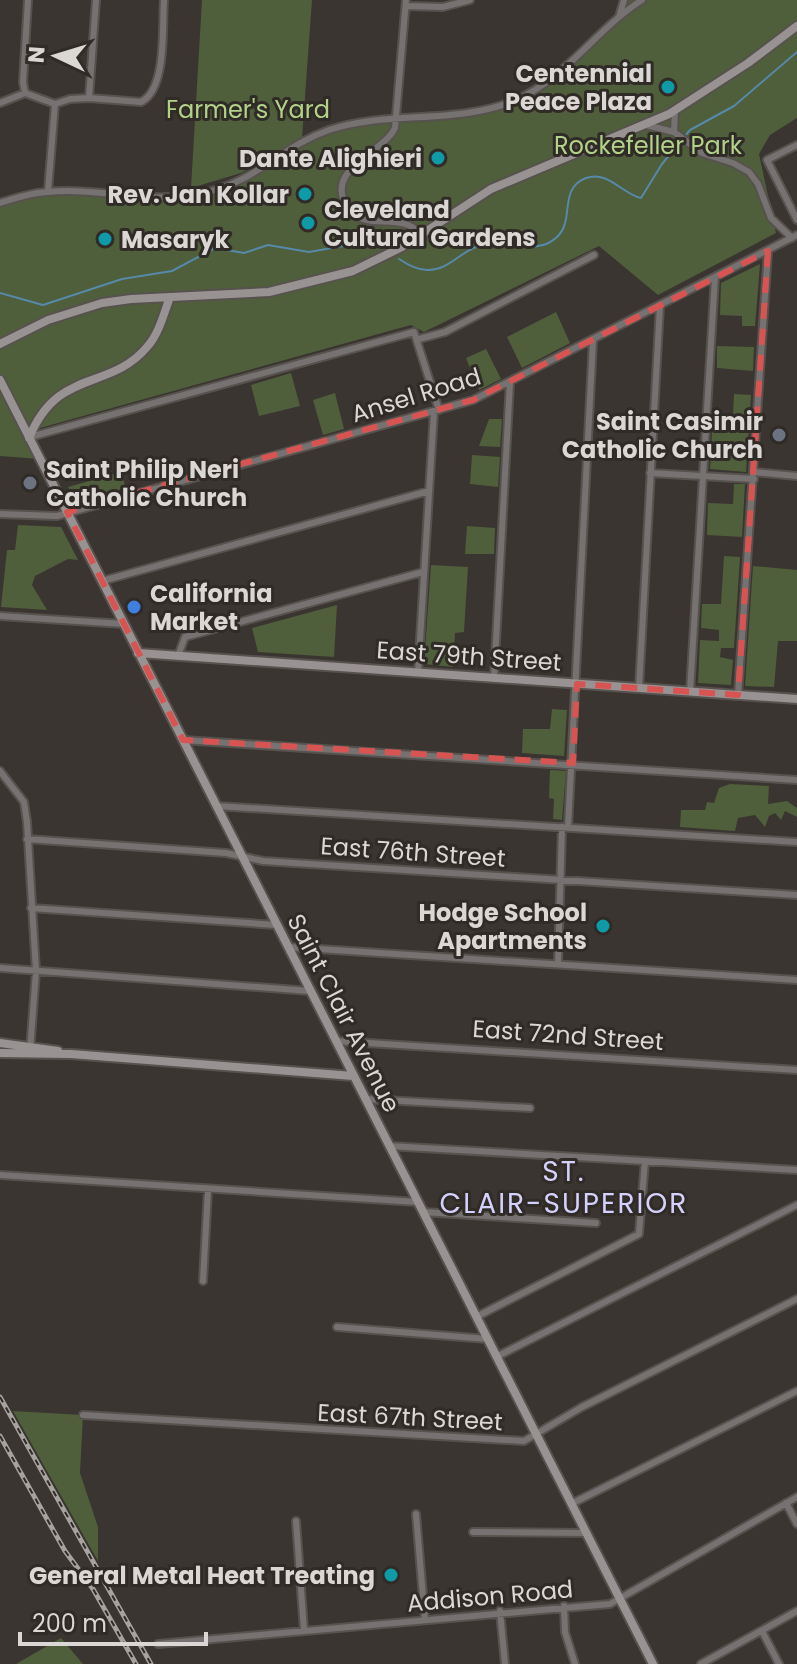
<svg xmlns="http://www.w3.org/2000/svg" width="797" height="1664" font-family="Poppins,sans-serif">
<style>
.green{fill:#4f5e3b}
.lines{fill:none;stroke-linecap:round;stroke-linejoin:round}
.stream{stroke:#5789a8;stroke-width:2}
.minor-casing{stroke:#57524e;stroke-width:10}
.secondary-casing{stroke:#57524e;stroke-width:12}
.minor{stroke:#767271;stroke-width:6}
.secondary{stroke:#999292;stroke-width:8}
.rail-casing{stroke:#a6a29f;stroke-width:5}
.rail{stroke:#302b26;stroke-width:2;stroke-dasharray:6;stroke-linecap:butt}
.marked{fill:none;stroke:#d75453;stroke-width:6;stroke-dasharray:16 10;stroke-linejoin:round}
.culture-dot{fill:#0f9aa8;stroke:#302b26;stroke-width:3}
.worship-dot{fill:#6b7280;stroke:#302b26;stroke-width:3}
.shop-dot{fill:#3f7fe0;stroke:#302b26;stroke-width:3}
.labels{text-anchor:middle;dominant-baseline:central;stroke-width:6;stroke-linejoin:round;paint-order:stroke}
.poi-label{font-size:24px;font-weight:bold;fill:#dad7d4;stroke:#302b26;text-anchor:end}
.park-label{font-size:24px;fill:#b2d28a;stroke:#302b26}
.street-label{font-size:24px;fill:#dad7d4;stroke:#302b26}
.quarter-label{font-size:28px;letter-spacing:2px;fill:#d4d1fd;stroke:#302b26}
</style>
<rect width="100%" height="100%" fill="#3a3530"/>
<path class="green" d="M202 0H312L302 138 241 173 191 188Z
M629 0H797V118L770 135 759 154 776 233 658 295 599 246 424 332 411 325 40 428 29 438 40 459 0 456V204C57 184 112 202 169 197 187 196 213 194 229 187 268 170 300 138 342 126 380 115 424 122 463 115 529 103 595 57 629 0Z
M760 264 755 326H742V316L720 315 721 283Z
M556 312 570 343 522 368 507 337Z
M717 346 754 347 753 371 717 368Z
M486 349 501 379 479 390 466 358Z
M291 373 300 406 259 416 251 385Z
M335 393 344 429 323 435 313 400Z
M734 394 751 395 746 472 710 469 713 414 733 416Z
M489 419H502L500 447 479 446Z
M472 455 500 457 498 487 470 484Z
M121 472 126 488 76 501 68 487Z
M734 484H745L742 537 707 535 708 503 733 504Z
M18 525 61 527 78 560 68 559 35 576 32 585 47 610 1 607 7 550H15Z
M467 526 495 528 494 554H465Z
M724 556 740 557 734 648H721L720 657 733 660 731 685 698 683 700 640 719 641V630L701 628 702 604H721Z
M431 565 468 567 464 632 455 633 453 667 424 664Z
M753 566 797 570V641H778L774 687 745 686Z
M337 605 334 657 258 652 252 628Z
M552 709 567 710 564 756 522 753 523 729H550Z
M550 770 566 771 562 820 553 819 554 799 549 798Z
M730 784 769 786 768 804 787 801 797 808V817L785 811 781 820 775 813 769 816 765 827 755 815 738 818 735 831 680 827 681 810H705L707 802 714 803 719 788Z
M13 1411 83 1415 80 1473 98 1527V1561Z
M61 1638 83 1664H16Z"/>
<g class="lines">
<path class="stream" d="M399 259C408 265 417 270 427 270 449 271 462 249 482 245 507 239 538 258 559 235 574 218 559 188 586 178 608 170 622 194 641 198L662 164 690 130 734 106 797 52
M0 293 43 305 122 279 172 271 215 248 244 253 268 245 309 252 343 246 368 236 386 242"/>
<defs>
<path id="minor" d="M406 0 395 128C384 153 320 170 349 209 367 233 402 210 421 235
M406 6 443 7 470 0
M619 17 624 0
M25 93 55 104 70 99 89 98 141 102C167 89 162 28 164 0
M25 93 23 82 28 0
M89 98 96 0
M0 103 25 93
M646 125 674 132 702 153 733 163 749 172 758 184 771 218 792 238
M674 132 675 111
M797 145 767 160 797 220
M48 191 55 104
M0 203C15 198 32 193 47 192 98 187 149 204 199 194 257 183 279 147 329 130 389 110 454 125 514 101 567 78 595 30 642 0
M419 339 445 332 594 255
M30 437 414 332 439 410
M754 472 797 476
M650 473 754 479
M0 514 57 516 473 400 797 235
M102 581 429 491
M0 616 124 624
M178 656 185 637 423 572
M418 673 434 412
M494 678 510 382
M639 688 660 305
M690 692 715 277
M738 695 768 251
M183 740 797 780
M0 771 24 802 27 822 36 971 30 1051
M216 806 797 842
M568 827 593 341
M27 839 226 853 263 861 797 895
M31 908 276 925
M288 947 797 980
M558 964 562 827
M0 968 310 991
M336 1041 797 1070
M365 1099 530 1108
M389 1146 797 1170
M0 1175 417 1202
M423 1212 596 1223
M203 1281 208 1190
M476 1317 639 1234 645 1161
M337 1327 487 1339
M496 1357 797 1205
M83 1415 524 1441 582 1407 797 1299
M786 1503 797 1524
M571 1504 797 1391
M416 1514 425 1620
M296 1521 304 1630
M473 1532 586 1533
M564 1606 565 1632 575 1664
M500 1611 505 1664
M762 1631 779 1664
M158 1644 610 1604 797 1497
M701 1664 797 1611"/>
<path id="secondary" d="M0 344 48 320 102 303 131 299 269 292 353 271 402 247 491 189 669 114 748 63 797 26
M0 380 653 1664
M29 438C58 367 109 392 147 347 159 334 164 313 170 297
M138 653 797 699
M0 1043 58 1051
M0 1053 71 1054 353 1076"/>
</defs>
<use href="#minor" class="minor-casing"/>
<use href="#secondary" class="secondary-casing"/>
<use href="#minor" class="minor"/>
<use href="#secondary" class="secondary"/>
<defs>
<path id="rail" d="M0 1397 151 1664
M0 1436 65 1551 93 1589 136 1664"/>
</defs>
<use href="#rail" class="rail-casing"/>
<use href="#rail" class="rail"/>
</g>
<path class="marked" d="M768 251 738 695 577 684 573 763 183 740 67 512 473 400Z"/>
<g class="culture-dot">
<circle cx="668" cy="87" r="8"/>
<circle cx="438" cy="158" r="8"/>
<circle cx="305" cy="194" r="8"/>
<circle cx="308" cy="223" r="8"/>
<circle cx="105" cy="239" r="8"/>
<circle cx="603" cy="926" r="8"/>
<circle cx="391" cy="1575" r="8"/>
</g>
<g class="worship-dot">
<circle cx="779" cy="435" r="8"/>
<circle cx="30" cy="483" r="8"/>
</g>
<circle class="shop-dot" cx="134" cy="607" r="8"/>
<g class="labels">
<g class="poi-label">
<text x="652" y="73">Centennial<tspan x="652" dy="28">Peace Plaza</tspan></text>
<text x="422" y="158">Dante Alighieri</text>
<text x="289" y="194">Rev. Jan Kollar</text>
<text x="324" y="209" text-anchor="start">Cleveland<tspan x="324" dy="28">Cultural Gardens</tspan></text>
<text x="121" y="239" text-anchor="start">Masaryk</text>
<text x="763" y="421">Saint Casimir<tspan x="763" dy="28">Catholic Church</tspan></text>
<text x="46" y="469" text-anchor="start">Saint Philip Neri<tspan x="46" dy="28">Catholic Church</tspan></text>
<text x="150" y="593" text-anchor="start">California<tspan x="150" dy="28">Market</tspan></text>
<text x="587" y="912">Hodge School<tspan x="587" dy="28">Apartments</tspan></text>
<text x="375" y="1575">General Metal Heat Treating</text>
</g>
<g class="park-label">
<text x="248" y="109">Farmer's Yard</text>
<text x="648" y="145">Rockefeller Park</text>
</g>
<g class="street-label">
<text transform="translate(416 395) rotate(-17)">Ansel Road</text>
<text transform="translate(469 656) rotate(4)">East 79th Street</text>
<text transform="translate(413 852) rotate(4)">East 76th Street</text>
<text transform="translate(344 1013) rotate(63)">Saint Clair Avenue</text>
<text transform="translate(568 1035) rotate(4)">East 72nd Street</text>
<text transform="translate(410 1417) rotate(3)">East 67th Street</text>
<text transform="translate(490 1596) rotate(-5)">Addison Road</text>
</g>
<g class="quarter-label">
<text x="564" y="1171">ST.<tspan x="564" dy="32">CLAIR-SUPERIOR</tspan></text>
</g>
</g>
<g transform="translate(56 56) rotate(274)" stroke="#302b26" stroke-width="6" paint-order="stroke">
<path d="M0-6L14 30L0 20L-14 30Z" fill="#dad7d4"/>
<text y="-12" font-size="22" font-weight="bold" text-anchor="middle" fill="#dad7d4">N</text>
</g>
<path d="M20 1632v12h186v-12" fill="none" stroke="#dad7d4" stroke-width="4"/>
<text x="32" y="1632" font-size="24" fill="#dad7d4" stroke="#302b26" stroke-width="6" paint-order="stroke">200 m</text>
</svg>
